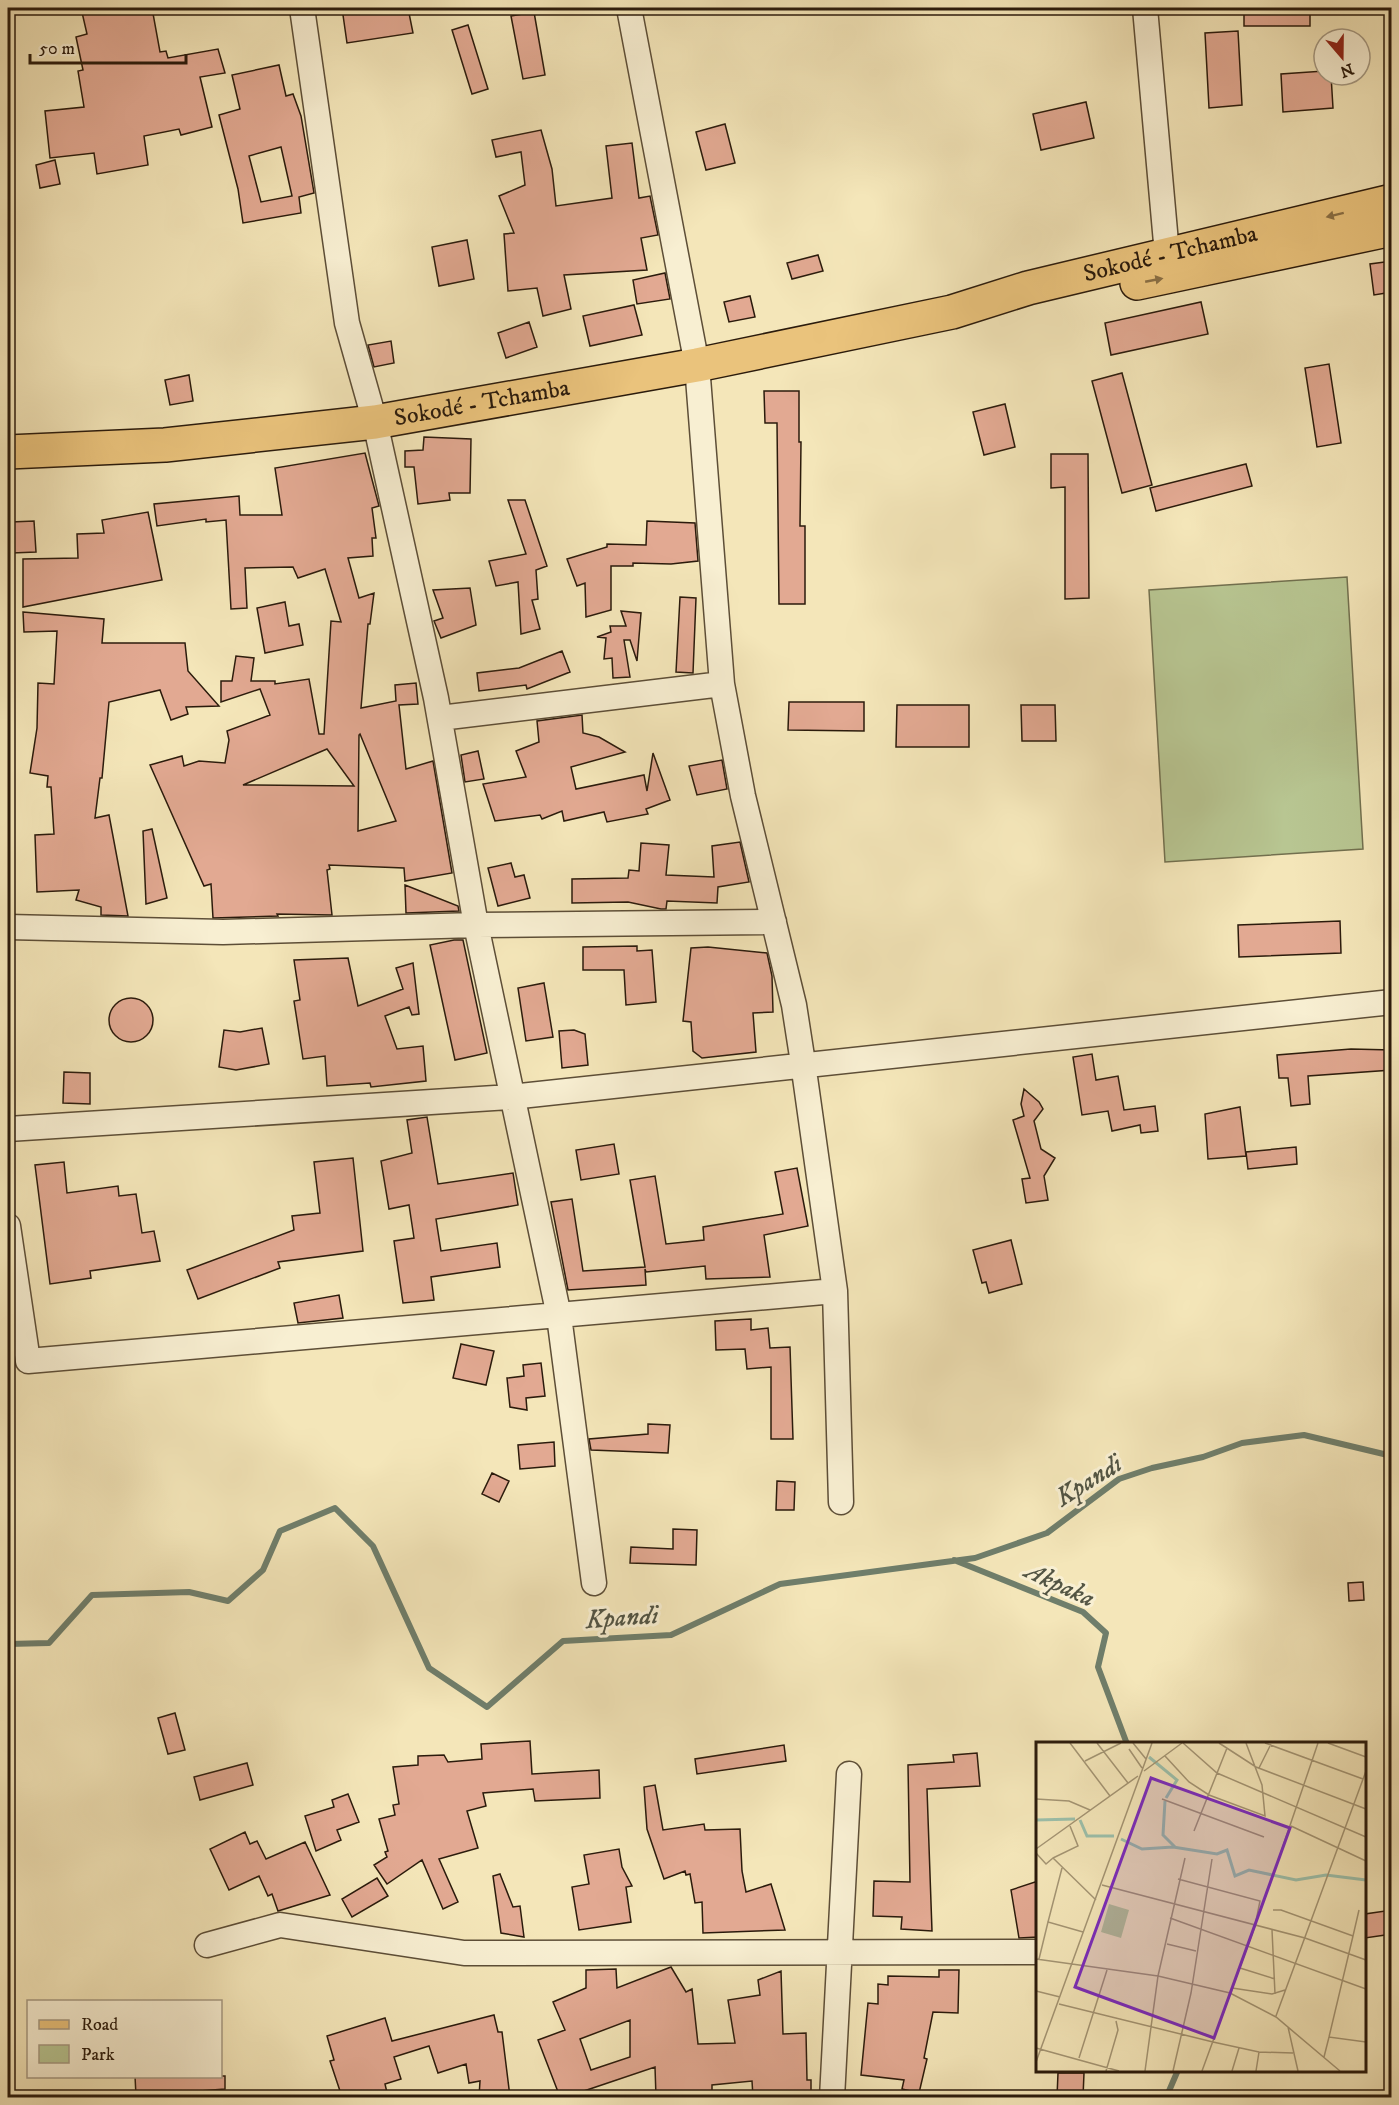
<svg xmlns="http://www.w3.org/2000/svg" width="1399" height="2105" font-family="'IM FELL DW Pica',serif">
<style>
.green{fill:#b8c692;stroke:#72704f;stroke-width:1.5}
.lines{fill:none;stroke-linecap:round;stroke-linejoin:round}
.stream{stroke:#6f7e6b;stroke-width:6}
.building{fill:#e2a992;stroke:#2b1b0c;stroke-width:1.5;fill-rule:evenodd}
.street-casing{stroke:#5d4e37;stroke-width:27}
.primary-casing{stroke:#2b1b0c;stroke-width:36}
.street{stroke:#f8efd2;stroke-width:24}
.primary{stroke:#eac37c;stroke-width:33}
.oneway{fill:#8a6f44}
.labels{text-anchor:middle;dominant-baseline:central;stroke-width:6;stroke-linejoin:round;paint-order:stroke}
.street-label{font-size:24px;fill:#2b1b0c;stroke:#f8efd2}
.water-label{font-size:26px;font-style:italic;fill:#535544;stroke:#f8efd2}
.inset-river{fill:none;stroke:#9cc0ab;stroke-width:3}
.inset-road{fill:none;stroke:#a49574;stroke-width:1.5}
.view{fill:#7b2cbf;fill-opacity:0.15;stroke:#7b2cbf;stroke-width:3}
.inset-edge{fill:none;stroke:#2b1b0c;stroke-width:3}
</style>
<rect width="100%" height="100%" fill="#f4e6b9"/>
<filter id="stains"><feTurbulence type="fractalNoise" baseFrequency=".00333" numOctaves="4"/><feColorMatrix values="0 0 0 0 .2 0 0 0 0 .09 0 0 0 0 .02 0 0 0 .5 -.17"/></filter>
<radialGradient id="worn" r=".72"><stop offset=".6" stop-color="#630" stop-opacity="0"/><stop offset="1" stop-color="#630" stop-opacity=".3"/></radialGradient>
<path class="green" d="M1347 577 1363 849 1165 862 1149 590Z"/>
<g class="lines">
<path class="stream" d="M954 1560 1083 1612 1106 1633 1098 1667 1127 1744
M8 1644 49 1643 92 1595 189 1592 228 1601 263 1570 280 1531 335 1508 373 1546 429 1668 487 1707 563 1641 671 1635 780 1584 975 1558 1047 1533 1119 1479 1152 1468 1203 1457 1242 1443 1304 1435 1392 1456
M1166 2098 1178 2070"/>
</g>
<path class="building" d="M81 8H152L160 52 166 51 168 58 218 49 225 73 200 77 212 127 181 135 179 129 144 136 148 165 97 174 94 153 50 158 45 111 84 107 78 71 83 70 76 37 87 34Z
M342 8H368L369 14 408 8 413 33 347 43Z
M1244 8H1310V26H1244Z
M534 12 545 75 523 79 511 16Z
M468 25 488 89 472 94 452 30Z
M1238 31 1242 105 1209 108 1205 33Z
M279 65 286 96 293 94 301 116 314 193 299 197 301 213 243 223 238 189 219 115 240 109 232 75ZM281 147 292 196 261 202 249 156Z
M1324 71V75H1331L1333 108 1283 112 1281 74Z
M1086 102 1094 138 1041 150 1033 114Z
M725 124 735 163 706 170 696 132Z
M541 130 552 169 556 206 612 198 606 146 632 143 639 198 650 196 658 235 641 238 647 270 564 275 571 309 543 316 537 288 508 291 504 234 514 233 499 196 525 185 521 152 496 157 492 140Z
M55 160 60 184 40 188 36 165Z
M467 240 474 279 439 286 432 247Z
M818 255 823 271 792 279 787 263Z
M1392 261V292L1374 295 1370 264Z
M665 273 670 299 637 304 633 280Z
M750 296 755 317 729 322 724 302Z
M1201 302 1208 334 1111 355 1105 323Z
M634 305 642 335 590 346 583 316Z
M529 322 537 347 506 358 498 333Z
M391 341 394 363 374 367 368 345Z
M1329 364 1341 443 1317 447 1305 368Z
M1122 373 1152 485 1122 493 1092 381Z
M189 375 193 401 170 405 165 380Z
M764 391H799V442H801L800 526H805V604H779L777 423H765Z
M1005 404 1015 447 984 455 973 412Z
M424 437 471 439 470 493H449L450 500 418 504 414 467H405V451L423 450Z
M365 453 379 506 372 508 376 538H372L373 556 348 558 359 598 374 593 370 624H368L361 708 396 701 395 685 416 683 418 704 399 705 406 769 433 761 452 873 405 881 404 868 329 865 330 869 327 870 332 915 277 914 278 916 213 918 211 884 204 886 150 765 182 756 184 766 199 761 225 763 229 740 227 731 270 715 260 689 221 702V681H232L236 656 254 658 251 681H275V684L309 679 319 734H324L331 621 341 622 325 569 298 578 293 567 245 568 247 608 231 609 226 520 206 522V519L157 526 154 504 239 496 240 515H282L275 468ZM360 734 396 821 358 831 359 735ZM327 749 354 786 243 785Z
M1051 454H1088L1089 598 1065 599V487L1051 488Z
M1246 464 1252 486 1156 511 1150 488Z
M508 500H525L547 566 536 570 538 599 532 600 540 629 521 634 518 582 496 586 489 561 526 554Z
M148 512 162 580 23 607V559L78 558 77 534 104 533 102 520Z
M34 521 36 552 12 553 11 522Z
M647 521 695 523 698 561 671 564 633 563V566H611V610L586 617 585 583 577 586 567 559 607 547V544L646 545Z
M470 588 476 625 441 638 434 621 443 618 433 590Z
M680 597 696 598 693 673 676 672Z
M285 602 289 626 299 624 303 645 265 653 257 608Z
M621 611 641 613 637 661 630 640H624L630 677 613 678 612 658 604 659 606 638 597 637 611 632 610 626H626Z
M23 612 104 619 102 643H185L188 671 219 706 186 707 188 714 171 720 160 690 109 702 102 778H100L95 818 109 815 128 916 101 915V907L76 900 79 890 37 892 35 835 54 834 51 787H47L48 776 30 773 37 728 38 683 54 684 57 631 24 632Z
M562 651 570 672 527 689 526 685 479 691 477 673 519 668Z
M789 702H864V731L788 730Z
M897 705H969V747H896Z
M1021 705H1055L1056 741H1022Z
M582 715 583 733 599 737 625 752 571 767 576 789 644 775 647 791 653 753 670 800 646 809 648 814 607 822 604 812 564 821 562 811 542 819 540 815 495 821 483 784 526 777 516 751 539 742 537 721Z
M478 751 484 779 465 782 461 755Z
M722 760 727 789 697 795 689 766Z
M152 829 167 898 146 904 143 831Z
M740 842 749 882 718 887 717 903 667 901 666 909H661L628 902 572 903V879L628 878 629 870 639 871 641 843 669 845 666 875 714 877 712 846Z
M511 863 515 877 524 875 530 898 498 906 488 868Z
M405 885 458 906 459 911 406 913Z
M1340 921 1341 953 1239 957 1238 925Z
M454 940H463L487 1053 455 1060 430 945Z
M637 946V951L652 950 656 1002 626 1005 624 970H583V947Z
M708 947 767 953 772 976 773 1012 753 1013 756 1052 702 1058 693 1051 691 1022 683 1021 691 948Z
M348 958 358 1006 403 989 396 968 413 963 419 1014 412 1015 409 1007 385 1016 397 1049 423 1046 426 1081 371 1087 370 1083 327 1086 325 1056 303 1059 294 1001 300 1000 294 960Z
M544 983 553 1037 526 1041 518 988Z
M109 1020a22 22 0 1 1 44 0a22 22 0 1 1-44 0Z
M262 1028 269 1064 236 1070 219 1067 224 1030 240 1032Z
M574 1030 585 1034 588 1065 562 1068 559 1031Z
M1351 1049 1392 1050V1070L1308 1076 1310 1104 1291 1106 1288 1078H1279L1277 1055Z
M1092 1054 1096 1080 1118 1076 1124 1110 1155 1106 1158 1131 1141 1133 1140 1125 1112 1131 1108 1111 1082 1115 1073 1057Z
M64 1072 90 1073V1104L63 1103Z
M1024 1089 1039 1102 1043 1109 1034 1121 1041 1149 1055 1158 1044 1176 1048 1200 1026 1203 1022 1179 1030 1178 1013 1120 1024 1116 1021 1104Z
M1240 1107 1246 1156 1208 1159 1205 1114Z
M427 1117 438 1184 513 1173 518 1205 436 1219 441 1251 497 1243 500 1267 431 1277 434 1300 403 1303 394 1241 414 1238 409 1205 389 1209 381 1161 412 1153 407 1120Z
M614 1144 619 1174 581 1180 576 1150Z
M1296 1147 1297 1164 1248 1169 1246 1152Z
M353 1158 363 1251 278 1262 280 1268 198 1299 187 1270 294 1230 292 1216 320 1213 314 1162Z
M64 1162 67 1193 118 1186 119 1196 136 1194 142 1233 154 1231 160 1261 90 1271 91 1278 50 1284 35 1165Z
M797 1168 808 1226 764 1235 770 1277 706 1279 705 1266 646 1272 645 1269 646 1285 568 1290 551 1202 572 1199 583 1271 645 1267 630 1180 655 1176 666 1244 704 1240 703 1227 783 1214 775 1172Z
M1011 1240 1022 1284 989 1293 986 1282 982 1283 973 1250Z
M339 1295 343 1318 298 1323 294 1303Z
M751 1319V1330L768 1328 770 1348 790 1347 793 1439H771V1367L747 1369 745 1349 716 1350 715 1321Z
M461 1344 494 1351 486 1385 453 1378Z
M541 1363 545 1396 526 1398 527 1410 510 1407 507 1378 524 1376 523 1365Z
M648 1424 670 1425 668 1453 591 1450 589 1439 648 1434Z
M554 1442 555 1466 520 1469 518 1445Z
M492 1473 509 1481 499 1502 482 1494Z
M777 1481 795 1482 794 1510H776Z
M673 1529 697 1530 696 1565 630 1563 631 1547 673 1549Z
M1363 1582 1364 1600 1349 1601 1348 1583Z
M175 1713 185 1750 168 1754 158 1718Z
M530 1741 532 1774 599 1770 600 1798 535 1801 533 1789 483 1793 486 1806 467 1811 478 1848 439 1859 458 1902 443 1909 422 1860 387 1884 374 1865 387 1857 385 1852 388 1851 379 1819 395 1815 393 1805 399 1804 393 1767 418 1765V1756L444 1755 448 1762 482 1759 481 1744Z
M784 1745 786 1761 697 1774 695 1759Z
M977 1753 980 1786 927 1789 932 1931 901 1929 902 1917 873 1916 874 1881 910 1882 908 1765 954 1762 953 1755Z
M247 1763 253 1785 200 1800 194 1777Z
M655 1785 663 1830 704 1824 705 1830 740 1829 742 1871 746 1892 771 1884 785 1930 703 1933 702 1902 695 1903 690 1874 686 1875 685 1871 664 1879 647 1829 644 1787Z
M348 1794 359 1822 337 1830 341 1840 316 1851 305 1816 334 1807 332 1800Z
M245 1832 250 1844 257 1841 266 1859 305 1842 330 1895 278 1911 272 1894 268 1896 259 1876 229 1890 210 1849Z
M619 1849 622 1867 632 1886 626 1887 631 1922 579 1930 572 1887 589 1884 584 1855Z
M500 1874 513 1907 520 1906 524 1937 501 1933 493 1876Z
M377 1878 388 1896 352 1917 342 1899Z
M1038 1881V1937L1019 1938 1011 1890Z
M1392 1910V1934L1365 1938V1914Z
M671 1967 686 1992 692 1989 698 2044 735 2043 728 2000 760 1995 758 1980 781 1971 783 2034 806 2033 807 2080H811V2097H753L752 2081 712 2085V2097H656L655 2067 581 2092 584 2097H560L538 2040 565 2030 553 2002 586 1988V1970L616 1969 617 1988ZM630 2020V2057L591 2070 580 2039Z
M939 1970H959L958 2013 933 2012 924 2058 927 2059 919 2093 902 2089 904 2080 861 2075 868 2003 878 2004V1984L888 1985V1976L939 1977Z
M494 2015 498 2032H502L510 2097H479L480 2081 469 2083 466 2064 438 2073 429 2046 394 2057 401 2079 385 2084 388 2097H342L330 2061 334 2060 327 2036 385 2018 392 2041Z
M1058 2073H1084L1083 2097H1057Z
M135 2076H225V2089L136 2096Z"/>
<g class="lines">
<defs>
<path id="street" d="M302 8 347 323 375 422 436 698 476 925 559 1316 594 1583
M629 8 697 365 722 684 743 796 794 1005 803 1063 835 1291 841 1502
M1145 8 1167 254
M440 718 722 684
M8 927 223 932 476 925 774 922
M8 1129 511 1097 1392 1002
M8 1226 28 1361 835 1291
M207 1945 280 1925 464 1953 1038 1952
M832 2098 849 1774"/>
<g id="primary">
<path d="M1137 283 1392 229"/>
<path id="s1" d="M8 452 165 445 375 422 697 365 952 312 1028 288 1392 201"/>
</g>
</defs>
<use href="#street" class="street-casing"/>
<use href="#primary" class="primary-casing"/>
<use href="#street" class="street"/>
<use href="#primary" class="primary"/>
</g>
<defs><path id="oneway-solid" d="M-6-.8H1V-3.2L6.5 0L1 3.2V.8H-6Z" transform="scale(1.5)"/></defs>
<g class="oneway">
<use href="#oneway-solid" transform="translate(1335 215) rotate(166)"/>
<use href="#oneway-solid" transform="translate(1154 280) rotate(-11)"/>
</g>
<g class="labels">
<g class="street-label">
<text stroke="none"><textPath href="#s1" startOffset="1182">Sokodé - Tchamba</textPath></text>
<text stroke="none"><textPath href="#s1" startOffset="477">Sokodé - Tchamba</textPath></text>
</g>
<g class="water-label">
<text transform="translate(1089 1481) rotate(-32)">Kpandi</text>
<text transform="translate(1060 1585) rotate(25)">Akpaka</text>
<text transform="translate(622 1618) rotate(-4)">Kpandi</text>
</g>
</g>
<g transform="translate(1036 1742)">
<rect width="330" height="330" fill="#f4e6b9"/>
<path d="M73 162 93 168 85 196 65 190Z" fill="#b8c692"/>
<path class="inset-river" d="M113 15 141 38 130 56M129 59 127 93 139 105M0 78 39 77M44 78 51 94H78M85 97 106 107 137 105 181 112 191 108 199 134 213 128 260 138 290 133 330 138"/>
<path class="inset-road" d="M34 1 74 54M61 1 92 41M97 1 110 17M147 1 181 31 330 95M183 1 220 25 330 67M229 1 327 37M292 1 330 15M93 7 106 26M129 14 153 40 173 53 229 74 226 43 210 1M49 19 85 1M223 26 235 2M108 29 146 1M0 57 33 59 54 68M126 57 228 95M255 84 330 119M158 89 191 6M0 107 102 34M245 110 282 1M0 111 10 122 17 116 60 158M17 116 42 104 34 84M26 126 12 180 47 190M142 137 224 159 219 184 166 329M66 143 269 196 330 218M237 168H245L317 194 323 168M134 176 330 247M236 188 239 252M131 202 160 209M0 217 122 234 194 251 240 275 304 329M3 217 12 180M204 226 239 237M196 246 236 252 249 248M0 249 24 255M23 262 177 300 223 310 257 311M240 274 330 29M252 285 262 329M293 295 317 194M0 306 83 329M288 315 293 295 330 300M43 316 71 228M0 320 116 1M70 329 82 288 80 279M109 329 122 234 149 116M137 329 155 251 176 117M196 329 203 306M220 329 223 310"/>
<path class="view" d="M115 36 254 86 178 296 39 245Z"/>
<rect width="330" height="330" class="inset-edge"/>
</g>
<rect width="1399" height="2105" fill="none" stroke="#f4e6b9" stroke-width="30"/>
<rect x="9" y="9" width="1381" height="2087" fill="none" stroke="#2b1b0c" stroke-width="3"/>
<rect x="15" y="15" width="1369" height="2075" fill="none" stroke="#2b1b0c" stroke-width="1.5"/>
<rect x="27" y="2000" width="195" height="78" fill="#f8efd2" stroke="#a69a83" stroke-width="1.5"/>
<rect x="39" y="2020" width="30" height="9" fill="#eac37c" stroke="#a69a83" stroke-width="1.5"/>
<text x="81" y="2030" font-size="18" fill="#2b1b0c">Road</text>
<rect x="39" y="2045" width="30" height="18" fill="#b8c692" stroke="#a69a83" stroke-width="1.5"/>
<text x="81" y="2060" font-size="18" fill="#2b1b0c">Park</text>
<g transform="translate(1342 57) rotate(160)"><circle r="28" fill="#f8efd2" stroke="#a69a83" stroke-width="1.5"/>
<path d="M0-4.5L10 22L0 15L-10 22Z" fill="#8f2418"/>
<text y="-9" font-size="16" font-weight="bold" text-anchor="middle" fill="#2b1b0c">N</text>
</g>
<path d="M30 54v9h156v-9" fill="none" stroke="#2b1b0c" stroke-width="3"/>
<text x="39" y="54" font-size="18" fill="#2b1b0c" stroke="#f8efd2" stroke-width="4.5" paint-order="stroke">50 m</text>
<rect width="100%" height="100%" filter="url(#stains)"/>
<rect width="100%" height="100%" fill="url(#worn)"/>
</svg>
